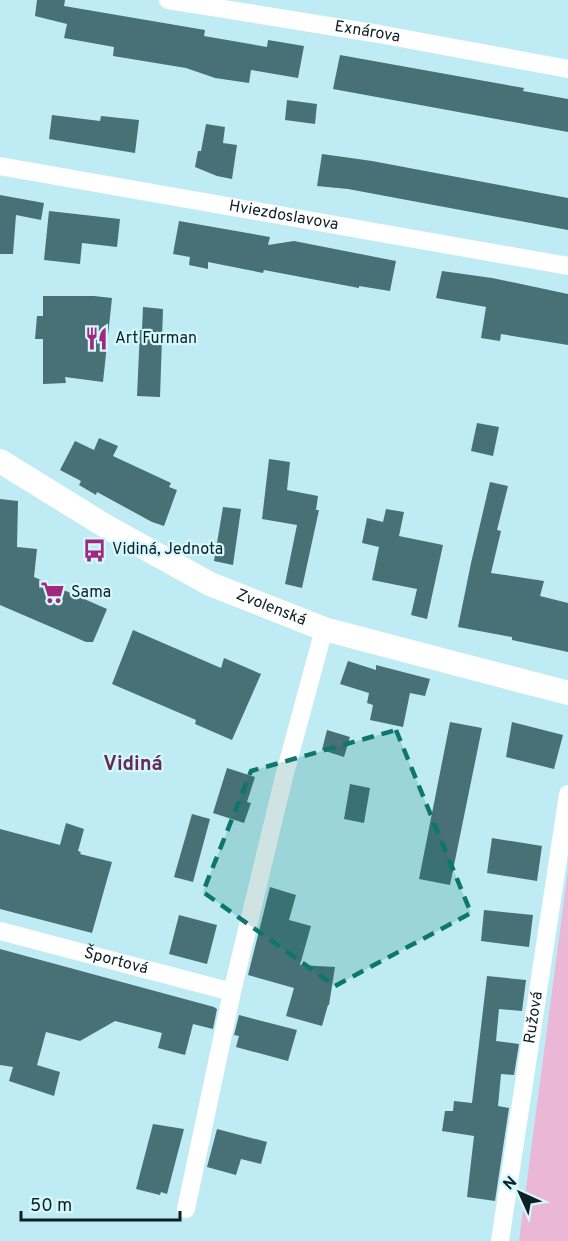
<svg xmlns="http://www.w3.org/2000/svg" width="568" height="1241" font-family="Overpass,sans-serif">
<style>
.green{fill:#eab8d6}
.building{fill:#477077}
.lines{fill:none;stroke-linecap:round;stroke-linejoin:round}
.street{stroke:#fff;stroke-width:18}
.secondary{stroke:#fff;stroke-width:24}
.marked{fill:#0f766e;fill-opacity:0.2;stroke:#0f766e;stroke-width:4.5;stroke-dasharray:12 8;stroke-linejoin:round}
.labels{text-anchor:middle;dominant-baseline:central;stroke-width:4.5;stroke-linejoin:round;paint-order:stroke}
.street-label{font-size:16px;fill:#0f2023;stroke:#d4f8fe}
.poi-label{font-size:16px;fill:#0f2023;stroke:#d4f8fe;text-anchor:start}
.quarter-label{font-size:20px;font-weight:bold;fill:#662b53;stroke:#d4f8fe}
</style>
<rect width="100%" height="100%" fill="#bfecf4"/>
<path class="green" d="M568 870V1241H519Z"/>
<path class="building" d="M37 0H65L64 6 205 30 204 36 267 47 268 40 304 46 298 78 251 70 249 83 215 78 186 68 113 56 114 47 64 38 67 24 35 16Z
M340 55 524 88 523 91 568 99V132L333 89Z
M287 100 317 104 315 124 285 120Z
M52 115 100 121 101 116 139 120 135 153 49 139Z
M206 124 225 127 223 143 237 145 232 179 217 176 195 167 198 151H201Z
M322 154 372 161 568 198V230L348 189 317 186Z
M0 195 44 203 41 220 16 215 13 254H0Z
M49 211 120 219 117 247 82 243 80 264 44 260Z
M179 221 270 237 268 245 294 241 396 261 390 291 359 286V288L264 270 263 273 208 262V269L189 265 190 257 173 254Z
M442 271 492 278 568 294V345L501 334 500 341 481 338 486 307 436 298Z
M43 296H94L112 298 103 382 65 377 66 383 43 384V339H35L37 316H43Z
M143 307 163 309 160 397 137 396 140 330H142Z
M477 423 499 427 493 456 471 451Z
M99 438 118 446 113 456 171 483 169 487 177 490 164 526 152 522 97 492 96 495 79 485 81 481 60 470 75 441 94 450Z
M269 459 290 462 287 490 318 496 316 510H319L302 588 285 584 297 525 262 519Z
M490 482 508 486 497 530 501 531 491 573 544 581 540 596 568 603V652L512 640V637L458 627 471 563Z
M0 499 18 501 17 547 37 549 34 577 107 609 93 642H86L0 605Z
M223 507 241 509 233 565 214 561Z
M386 509 404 512 399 536 443 545 427 619 411 615 417 589 372 580 379 547 362 543 367 518 383 522Z
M133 630 221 668 224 658 261 674 232 740 195 724 196 720 112 684Z
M348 661 376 670V665L430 679 425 696 410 693 403 727 370 720 373 705 367 703 369 693 340 684Z
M450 722 482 728 450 885 419 879Z
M512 722 563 735 554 769 506 757Z
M327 730 350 737 344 757 322 750Z
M227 768 255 777 247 802 251 803 244 823 213 813Z
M350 784 370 788 364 823 344 819Z
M192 814 210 819 193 882 174 877Z
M66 823 84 829 78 851 81 852 80 854 112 862 92 933 0 909V829L60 845Z
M492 838 542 846 537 881 487 873Z
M270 887 296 895 289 920 311 926 300 965 335 967 329 1005H328L322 1026 286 1016 294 988 248 975Z
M484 910 533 915 529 947 481 941Z
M179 915 217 925 207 964 169 954Z
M0 949 214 1007 217 1009 213 1029 193 1024 185 1055 158 1048 162 1033 115 1021 80 1041 46 1032 37 1065 60 1072 54 1096 9 1081 13 1067 0 1065Z
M487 976 526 980 522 1011 499 1009 496 1041 519 1044 514 1075 501 1074 498 1106 509 1108 495 1201 467 1197 474 1136 442 1131 445 1111H453L454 1101 472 1103Z
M239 1015 297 1030 288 1061 236 1047 239 1036 234 1035Z
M153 1124 184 1129 167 1194 161 1192 160 1195 136 1189Z
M217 1129 267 1142 261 1164 241 1159 236 1175 207 1167Z"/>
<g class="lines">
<g class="street">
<path id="s1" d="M168 0 379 34 568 69"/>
<path id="s2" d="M0 166 568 266"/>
<path id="s3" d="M0 931 232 992"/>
<path d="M186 1209 232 992 284 777 324 629"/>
<path id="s4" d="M500 1241 568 794"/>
</g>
<path class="secondary" id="s5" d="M0 461 107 527 210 584 324 629 568 693"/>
</g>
<path class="marked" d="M396 730 471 913 335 986 203 892 251 771Z"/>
<defs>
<symbol id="restaurant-bare" viewBox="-9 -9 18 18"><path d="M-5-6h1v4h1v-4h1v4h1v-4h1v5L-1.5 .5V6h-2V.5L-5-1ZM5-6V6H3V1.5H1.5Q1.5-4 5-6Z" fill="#a1287e" stroke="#d4f8fe" stroke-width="2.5" paint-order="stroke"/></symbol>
<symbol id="bus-bare" viewBox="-9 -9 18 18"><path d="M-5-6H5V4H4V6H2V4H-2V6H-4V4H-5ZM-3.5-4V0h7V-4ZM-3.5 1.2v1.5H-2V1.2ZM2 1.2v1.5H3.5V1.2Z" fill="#a1287e" stroke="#d4f8fe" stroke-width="2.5" paint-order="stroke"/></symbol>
<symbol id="supermarket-bare" viewBox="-9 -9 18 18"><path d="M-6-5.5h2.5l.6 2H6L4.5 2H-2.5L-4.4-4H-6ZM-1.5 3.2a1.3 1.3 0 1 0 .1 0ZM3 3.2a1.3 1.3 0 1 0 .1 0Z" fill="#a1287e" stroke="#d4f8fe" stroke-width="2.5" paint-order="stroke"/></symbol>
</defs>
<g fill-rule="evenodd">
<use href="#restaurant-bare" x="80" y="322" width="33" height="33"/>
<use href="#bus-bare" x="78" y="534" width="33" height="33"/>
<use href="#supermarket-bare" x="36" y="576" width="33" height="33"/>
</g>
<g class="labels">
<g class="street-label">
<text stroke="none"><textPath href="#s1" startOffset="202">Exnárova</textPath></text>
<text stroke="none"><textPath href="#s2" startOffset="288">Hviezdoslavova</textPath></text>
<text stroke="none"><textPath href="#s5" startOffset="309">Zvolenská</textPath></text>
<text stroke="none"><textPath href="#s3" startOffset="120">Športová</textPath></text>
<text stroke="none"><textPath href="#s4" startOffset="226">Ružová</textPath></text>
</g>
<g class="poi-label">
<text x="115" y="339">Art Furman</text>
<text x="112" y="550">Vidiná, Jednota</text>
<text x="71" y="593">Sama</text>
</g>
<g class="quarter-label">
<text x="133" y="765">Vidiná</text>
</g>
</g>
<g transform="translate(520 1193) rotate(315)" stroke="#d4f8fe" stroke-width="4.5" paint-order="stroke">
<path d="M0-4.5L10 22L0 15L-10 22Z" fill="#0f2023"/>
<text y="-9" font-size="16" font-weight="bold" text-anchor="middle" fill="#0f2023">N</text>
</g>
<path d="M21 1211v9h159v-9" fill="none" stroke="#0f2023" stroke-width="3"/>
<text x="30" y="1211" font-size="18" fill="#0f2023" stroke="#d4f8fe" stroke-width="4.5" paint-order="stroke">50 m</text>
</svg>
